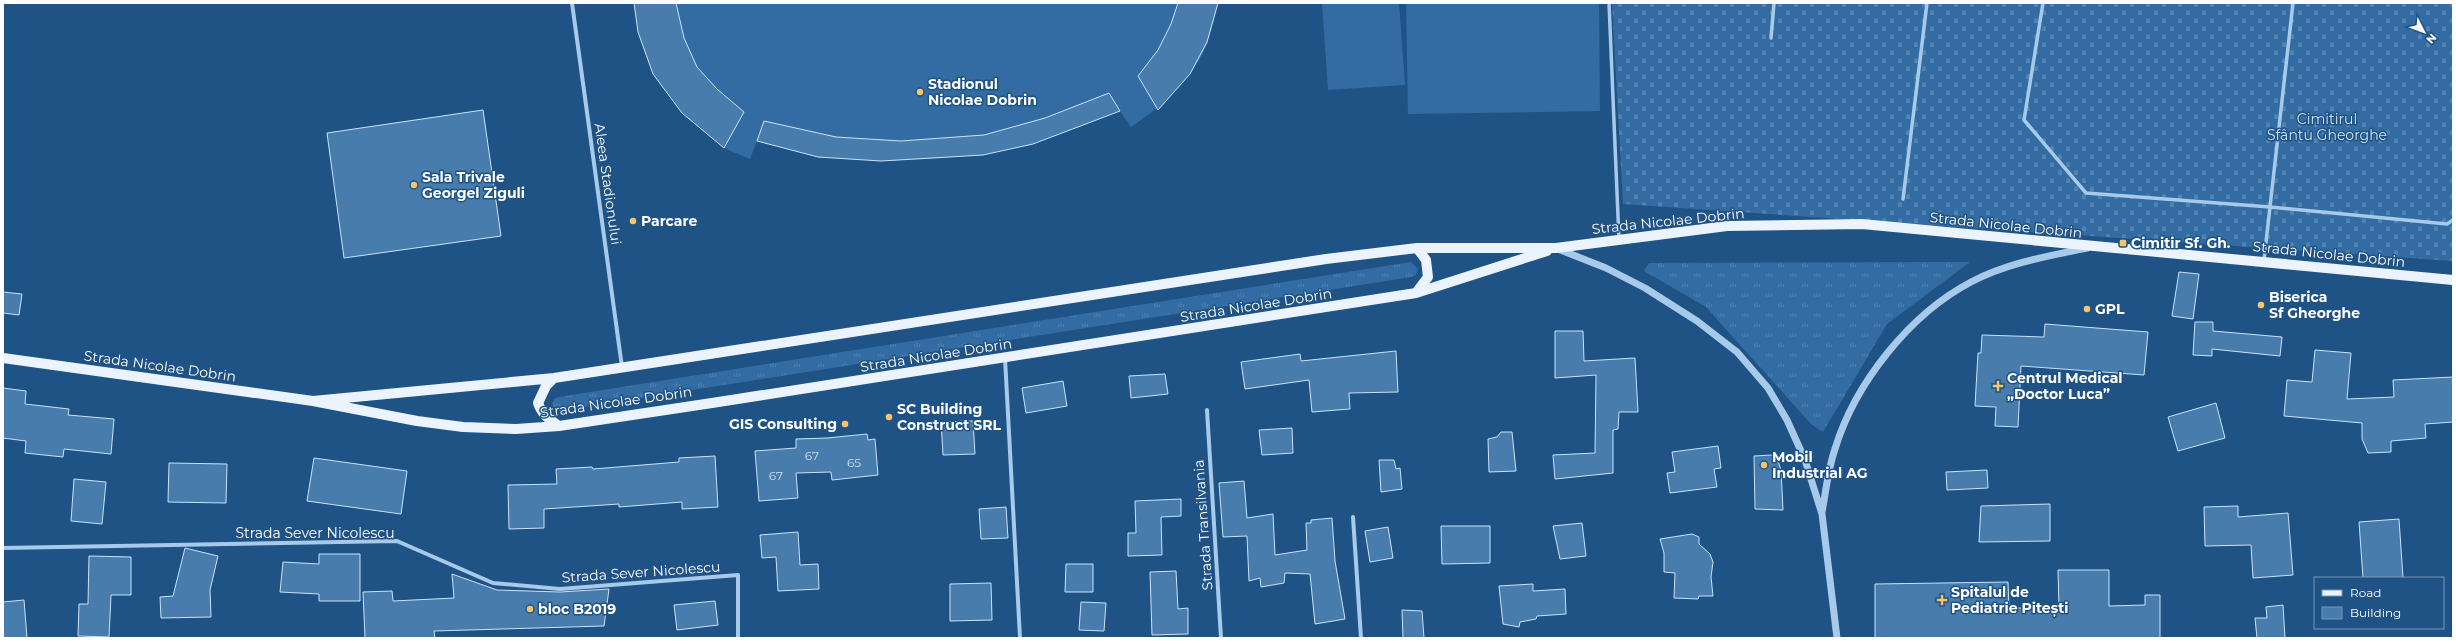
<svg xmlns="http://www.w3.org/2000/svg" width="2456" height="641" font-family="Montserrat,sans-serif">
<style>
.grass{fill:url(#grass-tufts)}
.cemetery{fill:url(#cemetery-stones)}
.pitch{fill:#336ca2}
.building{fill:#487cad;stroke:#cce2f7}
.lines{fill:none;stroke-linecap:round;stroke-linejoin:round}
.pedestrian{stroke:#a7caea;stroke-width:3.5}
.minor{stroke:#a7caea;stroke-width:4}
.tertiary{stroke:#a7caea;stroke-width:7}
.primary{stroke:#ebf4fe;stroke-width:10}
.poi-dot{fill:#f8c467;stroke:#1f5385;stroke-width:1.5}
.labels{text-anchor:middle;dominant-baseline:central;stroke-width:3;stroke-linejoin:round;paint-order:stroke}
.number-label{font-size:12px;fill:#d1deea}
.poi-label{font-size:14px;font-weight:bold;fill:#fff;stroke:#1f5385;text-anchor:start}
.park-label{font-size:14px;fill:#cce2f7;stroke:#1f5385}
.street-label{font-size:14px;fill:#fff;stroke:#1f5385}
</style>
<defs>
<pattern id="grass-tufts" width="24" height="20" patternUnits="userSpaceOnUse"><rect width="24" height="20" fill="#336ca2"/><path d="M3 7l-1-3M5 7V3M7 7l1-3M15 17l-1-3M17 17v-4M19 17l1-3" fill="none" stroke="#5282b0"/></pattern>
<pattern id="cemetery-stones" width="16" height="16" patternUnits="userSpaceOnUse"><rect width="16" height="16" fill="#336ca2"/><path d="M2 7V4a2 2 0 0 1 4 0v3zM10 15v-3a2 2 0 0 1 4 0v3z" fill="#5282b0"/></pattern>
</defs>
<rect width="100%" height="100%" fill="#1f5385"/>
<path class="grass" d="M1411 262 1418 269 1416 275 1411 277 559 411 554 409 552 404 554 399 559 397Z
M1970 262 1887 324 1823 432 1811 424 1706 307 1644 271 1649 263Z"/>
<path class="cemetery" d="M1612 3H2453V261L1623 204Z"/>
<path class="pitch" d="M634 3H1218C1215 16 1212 29 1208 42 1193 79 1163 106 1131 127L1120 111 1033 144 983 155 930 159 881 161 818 157 757 141 750 159 724 148 682 113 653 74 638 32Z
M1322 3H1399L1405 85 1328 90Z
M1406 3H1599L1600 111 1408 114Z"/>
<path class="building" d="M634 3H676L684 38 697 67 717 89 744 112 724 148 682 113 653 74 638 32Z
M1178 3H1218L1207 42 1190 74 1158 110 1138 76 1158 50 1171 24Z
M1109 93 1120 111 1033 144 983 155 881 161 818 157 757 141 764 121 836 137 901 141 984 135 1045 118Z
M483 110 501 236 344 258 327 133Z
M2179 272 2199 274 2193 319 2172 316Z
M3 292 22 294 19 315 3 313Z
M2195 322H2213V331L2282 337 2280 356 2212 349V356L2193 355Z
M2045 324 2148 332 2144 375 2021 366 2018 427 1995 426 1996 407 1975 406 1978 353H1981L1982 335 2044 337Z
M1555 331H1583L1584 361 1635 358 1638 412H1619L1618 429 1613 430V473L1555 479 1553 455 1595 453 1596 375 1555 378Z
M2315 350 2351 353 2347 399 2394 397 2393 380 2453 377V422L2425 424 2426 438 2391 441V452L2368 453 2362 439V423L2284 416 2287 380 2312 382Z
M1396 351 1398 392 1349 393 1350 409 1312 412 1309 380 1245 389 1241 362 1300 354 1301 361Z
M1165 374 1168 394 1131 398 1129 376Z
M1063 381 1067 406 1026 413 1022 388Z
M3 388 26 391 25 404 69 409 68 415 114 419 111 454 64 449 63 457 25 453 26 441 3 438Z
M2216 403 2225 438 2178 451 2168 417Z
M973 421 975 454 943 455 941 422Z
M1292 428 1293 453 1262 455 1259 430Z
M1501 432H1512L1516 471 1489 472 1488 439 1497 437Z
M867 434 868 440 875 439 878 475 832 480 831 472 796 473 798 498 759 501 755 451 796 448V439L827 438Z
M1718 446 1721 468 1714 469 1717 487 1670 493 1667 473 1675 472 1672 452Z
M1772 455 1777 458 1781 470 1783 510 1755 509 1754 456Z
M715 456 718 507 682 509V502L619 507V504L544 509V528L509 529 508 485 557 484 556 469 592 467 593 469 679 462V458Z
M314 458 407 471 401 514 307 501Z
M1379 460H1394L1396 469 1400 468 1402 489 1381 492Z
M169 463 227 464 226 503 168 502Z
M1987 470 1988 488 1947 490 1946 472Z
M74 479 106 482 102 524 71 521Z
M1244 481 1247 518 1273 514 1275 555 1307 550 1306 523H1311V520L1332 518 1335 561 1345 619 1315 624 1310 574 1285 573 1284 583 1261 587 1260 578 1249 581 1247 536 1223 537 1219 483Z
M1181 499V516L1161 517 1162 555 1128 556V533H1136L1135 501Z
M2050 504V541L1979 542 1981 506Z
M2238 506V517L2288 513 2293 575 2253 578 2251 545 2205 546 2204 507Z
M1006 507 1008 538 981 539 979 509Z
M2399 519 2403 578H2363L2359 522Z
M1582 523 1586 556 1560 559 1553 526Z
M1441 526H1490V563L1442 564Z
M1388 527 1393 558 1370 562 1365 531Z
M798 532 800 565 818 564 819 589 778 591 776 557 762 558 760 535Z
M1692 534 1699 537V544L1710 554 1713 562 1711 577 1713 596H1699L1698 599 1674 598 1675 573 1664 572V553L1660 539Z
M185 548 218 556 210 590 211 617 161 618 160 597 173 596Z
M319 554H360V601H319V594L280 592 283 562 319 564Z
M89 556 131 557V595H111L109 637 78 636 79 604H88Z
M1066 564H1093V592H1065Z
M2058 570H2109V606L2145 605V595H2160V638H1875V584L2008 582 2009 608H2059Z
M1176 571 1178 609 1188 608V634L1152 635 1150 572Z
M452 574 497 590 560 592 609 589 604 626 434 631 435 638H365L363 592 392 591 393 601 454 598Z
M991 583 992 620 950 621V584Z
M1533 584V591L1565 589 1566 614 1537 616 1536 619 1520 622 1519 627 1503 624 1499 586Z
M24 600 27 638H3V602Z
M715 601 718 625 677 630 674 605Z
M1081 602 1106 603 1104 631 1079 630Z
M2283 605 2285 638H2257L2255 618H2267L2266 607Z
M1402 610 1422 611 1424 638H1403Z"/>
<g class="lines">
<path class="pedestrian" d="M1609 3 1619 240
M2043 3 2024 120 2086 193 2270 207 2447 224 2453 220
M1771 38 1774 3
M1903 199 1927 3
M2264 260 2293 3"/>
<path class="minor" d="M572 3 622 367
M1005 358 1020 638
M1207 410 1221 638
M1353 517 1361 638
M3 548 397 541 493 583 560 589 738 575V638"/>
<path class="tertiary" d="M1558 249 1606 268 1645 288 1697 321 1737 352 1768 388 1787 420 1805 460 1822 514 1837 638
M1822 512C1826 491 1828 469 1835 449 1855 383 1910 314 1971 282 2007 263 2048 256 2087 248"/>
<path class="primary" d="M1416 293 1428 277 1426 260 1417 248
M3 358 313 401 417 421 463 427 516 429 559 426 712 403 1416 293 1547 251
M554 378 546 386 538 403C542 415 549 419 559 426
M313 401 554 378 1326 259 1417 248H1556L1727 226 1862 224 2453 280"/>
</g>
<g class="poi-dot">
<circle cx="920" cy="92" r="4"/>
<circle cx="414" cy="185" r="4"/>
<circle cx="633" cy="221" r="4"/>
<rect x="2119" y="239" width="8" height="8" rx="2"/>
<circle cx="2261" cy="305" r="4"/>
<circle cx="2087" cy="309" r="4"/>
<path d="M1996 380h4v4h4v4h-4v4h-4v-4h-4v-4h4z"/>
<circle cx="889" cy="417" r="4"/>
<circle cx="845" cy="424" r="4"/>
<circle cx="1764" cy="465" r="4"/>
<path d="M1940 594h4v4h4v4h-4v4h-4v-4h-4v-4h4z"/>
<circle cx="530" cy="609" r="4"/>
</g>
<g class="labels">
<g class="number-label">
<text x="812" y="455">67</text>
<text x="854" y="462">65</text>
<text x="776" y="475">67</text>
</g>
<g class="poi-label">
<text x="928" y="84">Stadionul<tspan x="928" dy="16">Nicolae Dobrin</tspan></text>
<text x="422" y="177">Sala Trivale<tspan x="422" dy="16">Georgel Ziguli</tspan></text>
<text x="641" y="221">Parcare</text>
<text x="2131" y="243">Cimitir Sf. Gh.</text>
<text x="2269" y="297">Biserica<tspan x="2269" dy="16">Sf Gheorghe</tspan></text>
<text x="2095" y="309">GPL</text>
<text x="2007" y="378">Centrul Medical<tspan x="2007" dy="16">„Doctor Luca”</tspan></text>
<text x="897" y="409">SC Building<tspan x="897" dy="16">Construct SRL</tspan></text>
<text x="837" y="424" text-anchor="end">GIS Consulting</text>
<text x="1772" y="457">Mobil<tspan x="1772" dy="16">Industrial AG</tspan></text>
<text x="1951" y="592">Spitalul de<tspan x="1951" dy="16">Pediatrie Pitești</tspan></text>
<text x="538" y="609">bloc B2019</text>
</g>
<g class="park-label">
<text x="2327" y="119">Cimitirul<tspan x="2327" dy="16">Sfântu Gheorghe</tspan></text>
</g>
<g class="street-label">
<text transform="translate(608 184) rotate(82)">Aleea Stadionului</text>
<text transform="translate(1668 221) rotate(-6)">Strada Nicolae Dobrin</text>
<text transform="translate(2006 225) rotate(6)">Strada Nicolae Dobrin</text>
<text transform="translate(2329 254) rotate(6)">Strada Nicolae Dobrin</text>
<text transform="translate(1256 305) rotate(-9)">Strada Nicolae Dobrin</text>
<text transform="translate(936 355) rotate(-9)">Strada Nicolae Dobrin</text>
<text transform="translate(160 366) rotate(8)">Strada Nicolae Dobrin</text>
<text transform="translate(616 402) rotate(-8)">Strada Nicolae Dobrin</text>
<text transform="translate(1203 525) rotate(-94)">Strada Transilvania</text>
<text x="315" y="533">Strada Sever Nicolescu</text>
<text transform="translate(641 572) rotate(-4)">Strada Sever Nicolescu</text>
</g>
</g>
<rect width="2456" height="641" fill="none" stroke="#ffffff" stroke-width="8"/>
<rect x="2314" y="577" width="130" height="52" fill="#1f5385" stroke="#7998b6"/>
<rect x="2322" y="590" width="20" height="6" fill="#ebf4fe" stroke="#7998b6"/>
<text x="2350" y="597" font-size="12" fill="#ffffff">Road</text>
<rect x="2322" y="607" width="20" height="12" fill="#487cad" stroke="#7998b6"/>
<text x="2350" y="617" font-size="12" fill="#ffffff">Building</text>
<g transform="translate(2424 32) rotate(132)" stroke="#1f5385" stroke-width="3" paint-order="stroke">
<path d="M0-3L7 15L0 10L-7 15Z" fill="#ffffff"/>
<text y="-6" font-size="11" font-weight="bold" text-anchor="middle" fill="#ffffff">N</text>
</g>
</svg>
